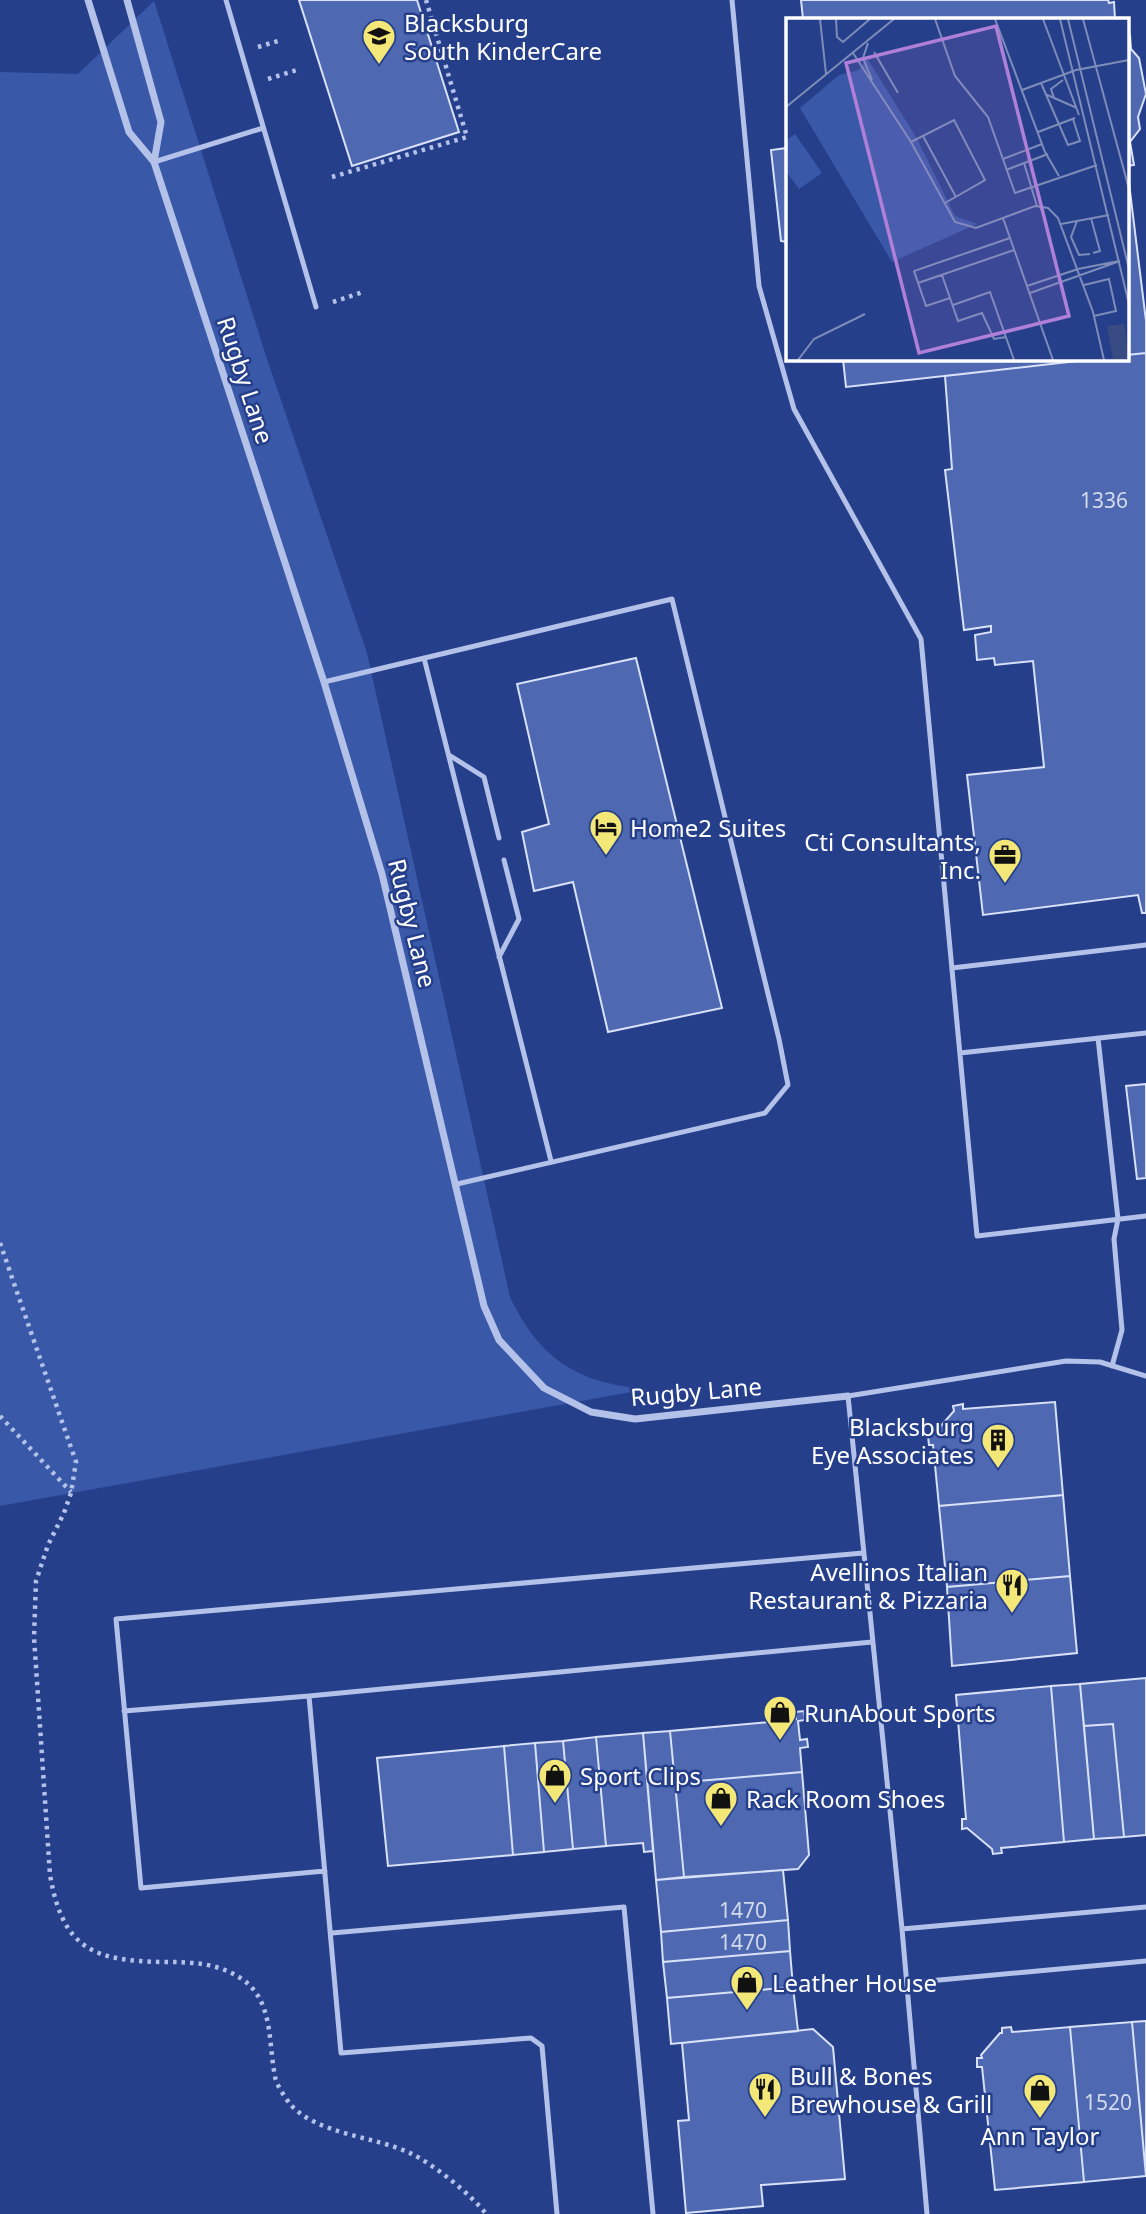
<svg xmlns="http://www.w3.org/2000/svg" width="1146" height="2214" font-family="'Noto Sans',sans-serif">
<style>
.green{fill:#3a58a8}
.building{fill:#4e69b2;stroke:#d8e1f8;stroke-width:2}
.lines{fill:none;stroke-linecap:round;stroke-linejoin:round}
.path{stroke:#b4c2ea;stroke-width:4.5;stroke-dasharray:3.5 5;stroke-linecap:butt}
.service{stroke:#b4c2ea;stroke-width:5}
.minor{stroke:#b4c2ea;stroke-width:7}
.labels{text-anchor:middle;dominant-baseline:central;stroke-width:5;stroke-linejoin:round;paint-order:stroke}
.number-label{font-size:21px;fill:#d3daec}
.poi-label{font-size:24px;fill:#fff;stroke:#263f8b;text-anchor:start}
.street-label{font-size:24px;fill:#fff;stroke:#263f8b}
.inset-road{fill:none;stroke:#7d8cb9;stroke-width:2}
.view{fill:#b080d9;fill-opacity:0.15;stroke:#b080d9;stroke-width:3.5}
.inset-edge{fill:none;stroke:#fff;stroke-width:3.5}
</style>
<rect width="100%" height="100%" fill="#263f8b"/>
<path class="green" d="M154 1 266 356 367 653 510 1297C540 1360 579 1384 648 1389L0 1506V72L78 74Z"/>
<path class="building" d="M299 0H417L459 132 352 166Z
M801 0H1108L1109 3 1114 2 1115 19H803Z
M1127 33 1130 35 1131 49 1139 58 1146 94 1138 117 1140 129 1130 142 1134 165 1127 166Z
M787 148V242L781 241 771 150Z
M1127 167 1146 321V353L1127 355Z
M1146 353V913H1142L1138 895 983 915 967 775 1044 767 1033 661 995 665 994 658 977 660 975 635 991 632V626L964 630 945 470 952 469 945 376 1095 359H1127V355Z
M843 359H1095L846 387Z
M636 658 722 1008 608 1032 573 882 534 891 522 832 549 824 517 684Z
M1146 1084V1178L1137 1179 1126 1086Z
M1055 1402 1063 1495 939 1506 933 1445H929L928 1436 933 1435 954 1411 953 1406 963 1404V1409Z
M1063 1495 1070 1576 947 1587 939 1506Z
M1070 1576 1077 1653 952 1666 947 1587Z
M1146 1678V1835L1124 1837 1113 1724 1084 1726 1080 1684Z
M1080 1684 1094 1839 1064 1842 1051 1686Z
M1051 1686 1064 1842 1001 1848 1002 1853 993 1854 992 1849 967 1828 962 1829V1819H966L956 1695Z
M804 1711 805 1720 798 1721 800 1740 807 1739 808 1747 800 1748 802 1772 675 1783 670 1731 769 1722V1715L776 1714 777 1721 796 1719V1712Z
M1113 1724 1124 1837 1094 1839 1084 1726Z
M670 1731 684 1877 656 1880 643 1733Z
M643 1733 653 1851 644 1852 643 1843 606 1846 596 1737Z
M596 1737 606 1846 573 1849 563 1741Z
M563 1741 573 1849 544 1852 535 1743Z
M535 1743 544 1852 513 1855 504 1746Z
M504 1746 513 1855 388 1866 377 1758Z
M802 1772 809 1855 798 1869 684 1877 675 1783Z
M783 1870 788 1920 661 1932 656 1880Z
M788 1920 790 1951 663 1962 661 1932Z
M790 1951 793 1987 667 1998 663 1962Z
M793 1987 798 2031 671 2044 667 1998Z
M1146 2021V2176L1132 2022Z
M1132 2022 1146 2176 1084 2182 1070 2027Z
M1011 2027 1012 2032 1070 2027 1084 2182 995 2190 982 2067H977V2058H982L981 2055 1000 2033H1002V2028Z
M813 2029 833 2047 845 2179 761 2185 763 2206 686 2213 678 2121 689 2120 682 2043Z"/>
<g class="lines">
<path class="path" d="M258 47 281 40
M268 79 297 70
M332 177 467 137 426 0
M333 302 363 292
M0 1243 76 1462 71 1493 64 1513 48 1545 36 1581 34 1637 50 1875C63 1950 94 1961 165 1962 193 1962 218 1963 242 1979 274 2001 268 2043 275 2076 276 2085 285 2097 290 2104 317 2135 376 2136 412 2154 433 2164 473 2196 486 2214
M0 1416 71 1492"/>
<path class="service" d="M226 0 316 307
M732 0 759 286 794 409 921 639 977 1236 1146 1216
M154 162 263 128
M424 658 551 1161
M324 682 672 599 779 1039 788 1085 765 1113 457 1184
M449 755 484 777 499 838
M499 957 519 919 504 860
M952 968 1146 945
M1098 1038 1118 1219 1114 1239 1122 1330 1112 1366
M960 1053 1146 1033
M309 1696 341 2053 531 2038 542 2046 557 2214
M124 1711 309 1696 872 1642
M325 1871 141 1888 116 1619 863 1553
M902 1929 1146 1907
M332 1933 624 1907 653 2214
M907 1983 1146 1961
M927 2214 902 1929 848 1396 1066 1361 1100 1362 1146 1376"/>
<path class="minor" d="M88 0 129 132 154 162 324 682 382 874 484 1306 499 1340 544 1388 591 1412 635 1419 848 1396
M127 0 161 122 154 162"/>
</g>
<defs>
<symbol id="school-pin" viewBox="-11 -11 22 30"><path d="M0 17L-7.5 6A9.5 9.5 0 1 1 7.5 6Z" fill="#f3e778" stroke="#263f8b"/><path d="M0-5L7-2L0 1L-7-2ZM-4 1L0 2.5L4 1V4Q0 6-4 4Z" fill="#111"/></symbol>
<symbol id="hotel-pin" viewBox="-11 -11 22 30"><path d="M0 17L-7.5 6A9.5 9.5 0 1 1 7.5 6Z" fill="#f3e778" stroke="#263f8b"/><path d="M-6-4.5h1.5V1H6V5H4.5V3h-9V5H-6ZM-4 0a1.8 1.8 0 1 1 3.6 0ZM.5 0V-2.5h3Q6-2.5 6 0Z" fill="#111"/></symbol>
<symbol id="office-pin" viewBox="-11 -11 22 30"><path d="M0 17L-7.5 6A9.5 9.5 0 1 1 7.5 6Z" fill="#f3e778" stroke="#263f8b"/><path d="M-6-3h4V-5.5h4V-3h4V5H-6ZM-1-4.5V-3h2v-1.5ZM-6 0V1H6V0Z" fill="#111"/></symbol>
<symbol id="building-pin" viewBox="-11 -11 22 30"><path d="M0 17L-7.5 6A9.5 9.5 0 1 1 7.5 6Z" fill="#f3e778" stroke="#263f8b"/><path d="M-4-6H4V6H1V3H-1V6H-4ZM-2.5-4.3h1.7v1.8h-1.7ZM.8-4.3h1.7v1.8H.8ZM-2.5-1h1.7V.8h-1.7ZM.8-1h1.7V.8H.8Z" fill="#111"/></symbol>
<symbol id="restaurant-pin" viewBox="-11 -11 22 30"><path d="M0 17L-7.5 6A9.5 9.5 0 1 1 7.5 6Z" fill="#f3e778" stroke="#263f8b"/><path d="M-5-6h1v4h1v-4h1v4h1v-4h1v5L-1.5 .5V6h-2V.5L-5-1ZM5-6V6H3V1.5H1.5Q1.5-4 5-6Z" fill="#111"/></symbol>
<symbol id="shop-pin" viewBox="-11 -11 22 30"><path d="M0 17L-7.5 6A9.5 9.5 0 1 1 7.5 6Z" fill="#f3e778" stroke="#263f8b"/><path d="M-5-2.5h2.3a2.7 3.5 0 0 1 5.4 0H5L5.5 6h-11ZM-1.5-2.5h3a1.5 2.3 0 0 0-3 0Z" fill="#111"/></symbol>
</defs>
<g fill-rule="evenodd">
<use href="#school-pin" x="360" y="17" width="38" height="52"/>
<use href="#hotel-pin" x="587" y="808" width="38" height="52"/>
<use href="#office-pin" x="986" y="836" width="38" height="52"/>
<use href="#building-pin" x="979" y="1421" width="38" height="52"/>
<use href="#restaurant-pin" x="993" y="1566" width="38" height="52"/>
<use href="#shop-pin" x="761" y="1693" width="38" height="52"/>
<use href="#shop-pin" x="536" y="1756" width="38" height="52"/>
<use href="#shop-pin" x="702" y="1779" width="38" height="52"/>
<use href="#shop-pin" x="728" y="1963" width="38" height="52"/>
<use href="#restaurant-pin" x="746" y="2070" width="38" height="52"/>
<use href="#shop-pin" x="1021" y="2071" width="38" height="52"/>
</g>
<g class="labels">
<g class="number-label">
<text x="1104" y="500">1336</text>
<text x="743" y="1910">1470</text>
<text x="743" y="1942">1470</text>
<text x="1108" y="2102">1520</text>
</g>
<g class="poi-label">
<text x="404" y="22">Blacksburg<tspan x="404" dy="28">South KinderCare</tspan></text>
<text x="630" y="827">Home2 Suites</text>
<text x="981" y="841" text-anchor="end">Cti Consultants,<tspan x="981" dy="28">Inc.</tspan></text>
<text x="974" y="1426" text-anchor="end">Blacksburg<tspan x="974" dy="28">Eye Associates</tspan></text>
<text x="988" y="1571" text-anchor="end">Avellinos Italian<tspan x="988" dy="28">Restaurant &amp; Pizzaria</tspan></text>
<text x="804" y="1712">RunAbout Sports</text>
<text x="580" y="1775">Sport Clips</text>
<text x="746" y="1798">Rack Room Shoes</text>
<text x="772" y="1982">Leather House</text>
<text x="790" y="2075">Bull &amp; Bones<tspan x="790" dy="28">Brewhouse &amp; Grill</tspan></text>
<text x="1040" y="2135" text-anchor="middle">Ann Taylor</text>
</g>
<g class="street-label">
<text transform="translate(246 380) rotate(72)">Rugby Lane</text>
<text transform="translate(413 923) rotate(76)">Rugby Lane</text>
<text transform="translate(696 1391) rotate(-5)">Rugby Lane</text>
</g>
</g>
<g transform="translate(786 18)">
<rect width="343" height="343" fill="#263f8b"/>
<path d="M81 40 130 119 169 198 191 206 106 244 14 90 53 57 73 52ZM9 116 36 155 13 171 0 153V122Z" fill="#3a58a8"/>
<path d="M338 306 343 342H327L321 308Z" fill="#394b83"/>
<path class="inset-road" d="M34 1 40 56M50 1 51 19 57 24 84 1M149 1 169 58 202 99 229 175 311 147M209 1 259 134 273 158M257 1 293 97M274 1 343 286M282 1 343 251M297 1 343 171M82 25 77 40 86 62M88 34 112 75M67 35 125 124 169 204 190 210 249 188 262 190 272 200 307 294 318 342M255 65 282 127 294 123 287 101M236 72 290 52 343 42M259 76 291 90M268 80 265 71 277 62M0 89 108 1M252 114 289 100M137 118 170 179M125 124 168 102 199 162 159 185M217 141 256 126M238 145 251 188M220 152 262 136M217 200 267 342M305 200 314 233 307 235M291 203 285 219 293 237 304 236M275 206 323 197M156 257 172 303 196 295 208 321 220 319M132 265 228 232M298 267 323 261 330 293 308 298M241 268 292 251 333 243M244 275 334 243M164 280 140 288 128 253 224 220M167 287 204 274 228 342M12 342 28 321 79 296"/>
<path class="view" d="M210 8 283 298 133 335 60 45Z"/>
<rect width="343" height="343" class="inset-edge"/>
</g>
</svg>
